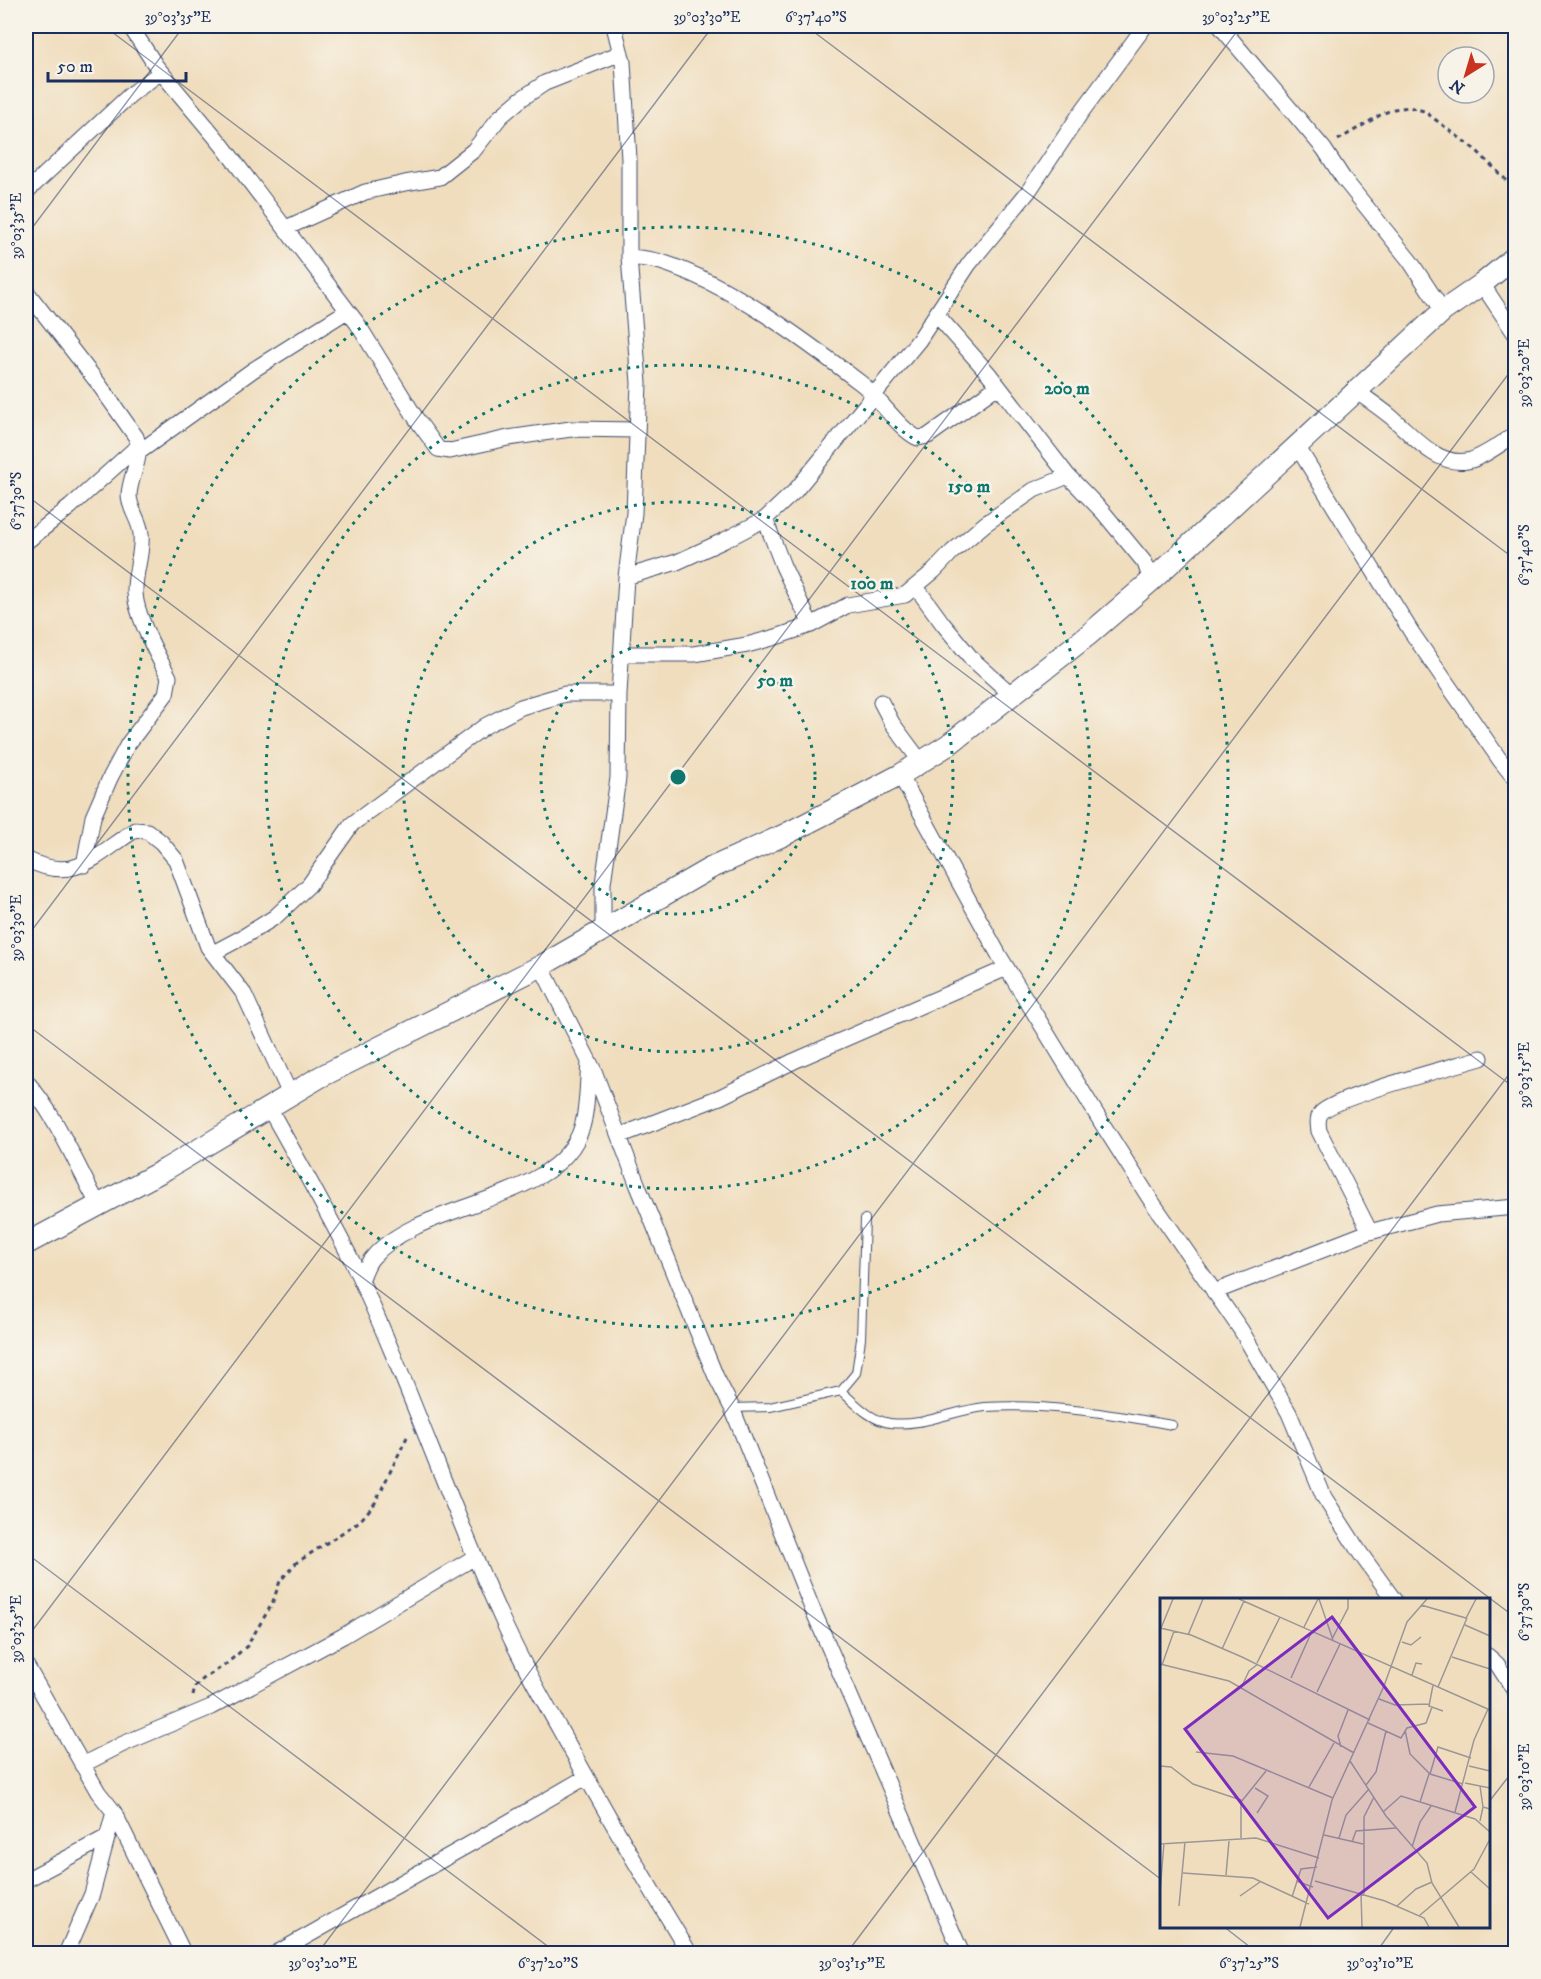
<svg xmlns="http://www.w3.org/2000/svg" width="1541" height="1979" font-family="'IM FELL DW Pica',serif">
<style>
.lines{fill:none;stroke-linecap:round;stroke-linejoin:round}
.lane-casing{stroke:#3b496c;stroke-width:10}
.street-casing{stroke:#3b496c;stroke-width:17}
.secondary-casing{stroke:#3b496c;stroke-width:23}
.path{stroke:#3b496c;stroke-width:3;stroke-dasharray:4.5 4.5;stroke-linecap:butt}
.lane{stroke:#fff;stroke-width:8}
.street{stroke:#fff;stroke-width:15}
.secondary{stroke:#fff;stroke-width:21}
.ticks{fill:none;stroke:#1b2f5e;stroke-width:1.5;stroke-opacity:0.45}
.ring{fill:none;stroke:#0f766e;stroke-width:3;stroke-dasharray:3 6}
.inset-road{fill:none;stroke:#9b9797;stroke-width:1.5}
.view{fill:#7b2cbf;fill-opacity:0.15;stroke:#7b2cbf;stroke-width:3}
.inset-edge{fill:none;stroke:#1b2f5e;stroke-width:3}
.centre{fill:#0f766e;stroke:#f7f3e8;stroke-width:3}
.ring-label{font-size:18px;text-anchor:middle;font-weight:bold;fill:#0f766e;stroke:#f7f3e8;stroke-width:5;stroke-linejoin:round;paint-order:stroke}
.neatline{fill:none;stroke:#1b2f5e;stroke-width:2}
.ticks-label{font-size:15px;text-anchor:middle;fill:#1b2f5e}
</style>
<rect width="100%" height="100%" fill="#f7f3e8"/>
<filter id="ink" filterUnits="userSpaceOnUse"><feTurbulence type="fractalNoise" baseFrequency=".0167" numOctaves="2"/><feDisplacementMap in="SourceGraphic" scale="12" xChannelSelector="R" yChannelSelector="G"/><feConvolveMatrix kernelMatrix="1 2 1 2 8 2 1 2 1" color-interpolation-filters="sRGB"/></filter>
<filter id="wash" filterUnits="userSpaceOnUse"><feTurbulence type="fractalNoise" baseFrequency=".008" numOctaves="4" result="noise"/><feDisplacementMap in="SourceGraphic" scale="24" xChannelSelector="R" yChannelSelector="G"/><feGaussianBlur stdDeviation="1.35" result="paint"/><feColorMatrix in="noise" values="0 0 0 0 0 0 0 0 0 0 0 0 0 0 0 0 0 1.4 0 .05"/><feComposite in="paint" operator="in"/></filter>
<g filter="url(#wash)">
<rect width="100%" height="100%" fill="#f0ddbd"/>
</g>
<g filter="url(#ink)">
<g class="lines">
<defs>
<path id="lane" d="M841 1391C856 1404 870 1420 890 1423 923 1427 954 1410 985 1407 1047 1403 1111 1414 1172 1425
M732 1408 770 1407 841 1391 856 1373 861 1339 865 1219"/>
<path id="street" d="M130 26 156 66 222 145 357 323 417 420 438 449 450 451 508 438 571 429 637 430
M1220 26 1324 149 1343 178 1410 261 1443 311
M26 192 130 95 161 72
M286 228 365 192 405 183 440 177 474 150 500 117 521 99 545 83 621 53
M629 257C639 258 651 259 661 262 730 284 804 340 862 384 879 398 900 430 918 438L928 436 998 386
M1482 284 1516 335
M26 291 98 383 136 437C144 456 130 475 129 495 129 509 140 520 141 534 143 554 134 573 135 593 136 616 158 657 169 677L166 694 128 744 110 778 93 817 84 865
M936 314 989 374 1068 476 1103 512 1145 563 1151 581
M1356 391C1367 399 1379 407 1390 416 1412 434 1435 466 1467 461 1481 459 1503 442 1516 434
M1297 446 1412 633 1500 760 1516 780
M139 452 253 370 347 311
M765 519 783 566 811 625
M26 542 70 507 139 445
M626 577 677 562 725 540 765 519 795 491 919 340 969 264 1028 192 1080 114 1145 26
M916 587 943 624 972 659 1012 695
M621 654H694L747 645 776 637 811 625 848 605 905 595 934 571 952 552 985 524 1034 490 1068 476
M881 702 892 723 921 762
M900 775 1000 957 1103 1125 1150 1199 1241 1330 1289 1413 1324 1497 1360 1553 1394 1600
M26 859C75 885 97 854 135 830L147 831 161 842 176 860 208 947 244 994 290 1094
M603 930V883L618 778 619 694 626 577 634 513 639 383 629 257V159L623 62 614 26
M213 953 243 937 275 917 309 885 352 824 485 726 521 707 565 694H619
M541 966 594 1071 638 1186 716 1377 732 1408 812 1608 962 1954
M26 1081C57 1116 75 1163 98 1204
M268 1106C297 1158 326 1209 352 1261 409 1382 451 1509 507 1630 528 1675 553 1717 577 1760 613 1825 651 1890 690 1954
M619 1136 720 1097 794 1061 1007 968
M1370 1232 1319 1131C1318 1125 1317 1118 1321 1113 1334 1097 1455 1066 1481 1058
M361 1281C364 1273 367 1263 373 1257 421 1200 559 1204 582 1127 588 1107 587 1084 589 1063
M1214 1292 1366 1233 1437 1214 1516 1207
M1488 1656 1497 1664 1516 1693
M26 1665 98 1792 114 1812 184 1954
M82 1765 123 1744 211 1707 343 1636 475 1557
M26 1880 107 1837
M66 1954 92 1894 114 1812
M275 1954 500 1827 586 1777"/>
<path id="secondary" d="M26 1244 166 1169 320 1077 541 966 709 869 784 835 858 797 900 775 948 745 1087 636 1151 581 1443 311 1482 284 1516 256"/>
</defs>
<use href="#lane" class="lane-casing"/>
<use href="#street" class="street-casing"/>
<use href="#secondary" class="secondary-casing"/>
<path class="path" d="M1338 140 1382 114 1394 109 1409 107 1424 111 1477 151 1516 190
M193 1696 195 1687 203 1679 225 1665 247 1646 272 1604 280 1581 296 1563 360 1521 375 1503 407 1437"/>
<use href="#lane" class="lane"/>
<use href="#street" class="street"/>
<use href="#secondary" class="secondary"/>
</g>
</g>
<path class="ticks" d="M104 26 1516 1089M806 26 1516 560M1508 26 1516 32M26 236 184 26M26 495 1516 1618M26 938 713 26M26 1024 1162 1880M26 1553 558 1954M26 1639 1241 26M1488 1803 1516 1767M1223 1926 1259 1954M317 1954 1516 364M846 1954 1516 1065M1375 1954 1395 1926"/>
<g class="ring">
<circle cx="678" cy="777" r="137"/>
<circle cx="678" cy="777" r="275"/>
<circle cx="678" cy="777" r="412"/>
<circle cx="678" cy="777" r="550"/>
</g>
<g transform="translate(1160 1598)">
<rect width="330" height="330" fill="#f0ddbd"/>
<path class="inset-road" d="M79 1 330 112M159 1 173 42M261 7 306 20 316 1M305 27 330 38M144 29 158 1M0 30 31 37 82 59 210 122M1 30 13 1M28 37 43 1M172 41 188 10V1M242 44 251 47 261 39M62 51 84 3M292 59 330 71M97 65 120 19M0 66 69 83 194 155M2 67 14 33M252 77 256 65 262 66M131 80 152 33M273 87 269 108 283 113M278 89 307 20M81 90 89 73 98 66M157 94 180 46M219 101 235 107 269 106M208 125 241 140 247 130 266 125 272 109M245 132 250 156 270 176 303 186M181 149 178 138 188 112M36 154 73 158 173 200M190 163 226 218 267 265 272 285 299 329M0 168 11 169 33 186 81 202V240M309 168 330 173M270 176 278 149 311 160M305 185 330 190M206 187 216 174 226 133M320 188 323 209M149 189 174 145M95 190 108 198 97 215M81 204 106 173M260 204 269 176M223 214 241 198 315 221 330 234M295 214 314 142 328 111M320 223 323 209 330 211M164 237 203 246M179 240 186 217 209 191M192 244 196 233 236 230M0 246 96 240 159 260M252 249 260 224 271 208M311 274 330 291M23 275 93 280 149 306M66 277 69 243M136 283 153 289M155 283 225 303 264 320 269 329M0 294 4 245M201 295 202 329M204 296V219L214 199M80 298 100 284M132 299 141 271 157 269M19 308 25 244M237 308 256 291 272 284M259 318 314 271 330 241M140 329 172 202 224 88 247 24 267 1"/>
<path class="view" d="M172 19 315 209 168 320 25 131Z"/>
<rect width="330" height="330" class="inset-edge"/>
</g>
<circle cx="678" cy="777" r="9" class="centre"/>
<g class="ring-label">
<text x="1067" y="394">200 m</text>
<text x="969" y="492">150 m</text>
<text x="872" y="589">100 m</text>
<text x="775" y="686">50 m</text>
</g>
<rect width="1541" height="1979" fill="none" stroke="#f7f3e8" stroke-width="66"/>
<g transform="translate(1466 75) rotate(217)"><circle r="28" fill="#f7f3e8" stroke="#9fa5b1" stroke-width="1.5"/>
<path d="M0-4.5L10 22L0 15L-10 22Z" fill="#c8321e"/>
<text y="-9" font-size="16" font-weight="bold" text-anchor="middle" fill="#1b2f5e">N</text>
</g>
<path d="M48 72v9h138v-9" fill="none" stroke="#1b2f5e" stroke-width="3"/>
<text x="57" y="72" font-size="18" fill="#1b2f5e" stroke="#f7f3e8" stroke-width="4.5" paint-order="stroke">50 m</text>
<rect x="33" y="33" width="1475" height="1913" class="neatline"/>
<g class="ticks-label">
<text x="178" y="22">39°03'35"E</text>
<text x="707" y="22">39°03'30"E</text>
<text x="816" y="22">6°37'40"S</text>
<text x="1236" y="22">39°03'25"E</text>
<text transform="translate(16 226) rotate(-90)" y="5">39°03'35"E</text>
<text transform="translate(1524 373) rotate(-90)" y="5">39°03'20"E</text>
<text transform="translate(16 501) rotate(-90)" y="5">6°37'30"S</text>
<text transform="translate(1524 555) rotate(-90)" y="5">6°37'40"S</text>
<text transform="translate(16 928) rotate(-90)" y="5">39°03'30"E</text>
<text transform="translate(1524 1075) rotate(-90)" y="5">39°03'15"E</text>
<text transform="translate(1524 1612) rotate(-90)" y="5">6°37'30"S</text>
<text transform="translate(16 1629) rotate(-90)" y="5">39°03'25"E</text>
<text transform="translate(1524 1777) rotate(-90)" y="5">39°03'10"E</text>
<text x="323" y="1968">39°03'20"E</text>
<text x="548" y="1968">6°37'20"S</text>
<text x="852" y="1968">39°03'15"E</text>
<text x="1249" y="1968">6°37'25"S</text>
<text x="1380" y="1968">39°03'10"E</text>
</g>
</svg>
